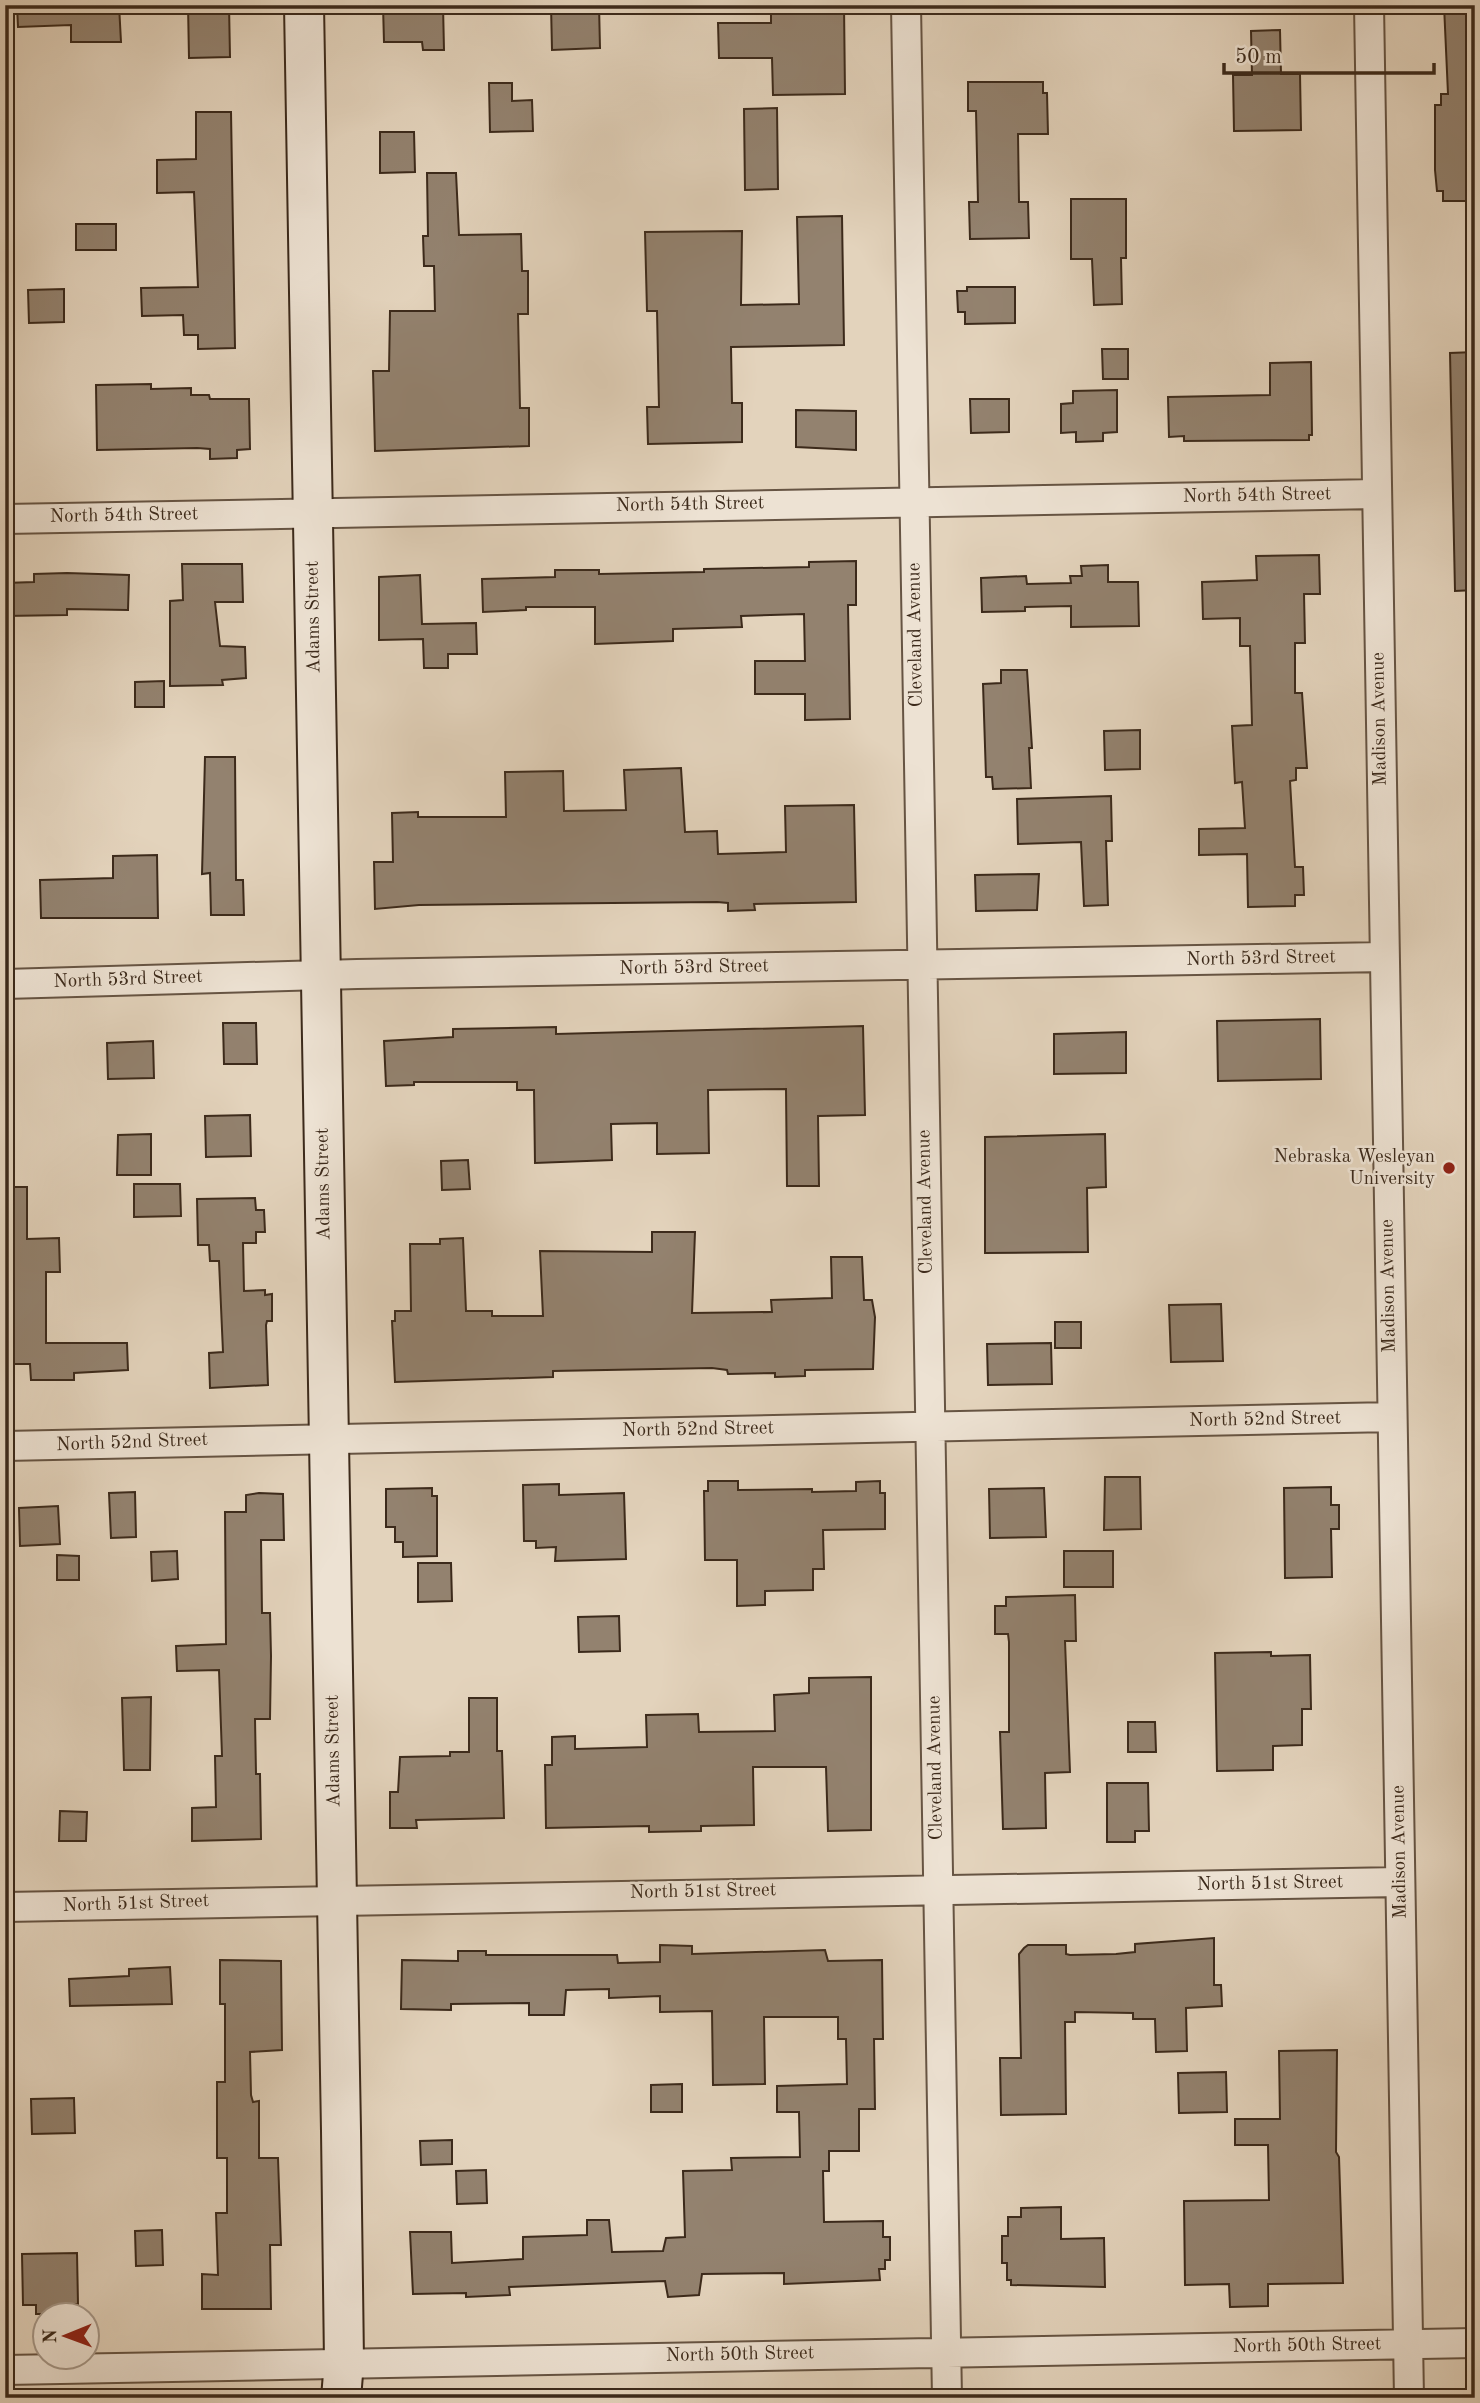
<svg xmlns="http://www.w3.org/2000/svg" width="1480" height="2403" font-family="'Old Standard TT',serif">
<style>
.building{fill:#93826f;stroke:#3c2a1b;stroke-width:2}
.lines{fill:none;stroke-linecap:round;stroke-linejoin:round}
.street-casing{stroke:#665443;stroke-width:32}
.secondary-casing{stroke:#3c2a1b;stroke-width:42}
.street{stroke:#ede2d3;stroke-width:28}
.secondary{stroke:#ede2d3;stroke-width:38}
.poi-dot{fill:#8f2418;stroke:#ede2d3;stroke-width:2.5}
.labels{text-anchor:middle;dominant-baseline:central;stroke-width:5;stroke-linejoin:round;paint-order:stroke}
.street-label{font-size:19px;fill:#3c2a1b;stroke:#ede2d3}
.poi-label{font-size:19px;fill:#3c2a1b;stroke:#ede2d3;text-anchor:end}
</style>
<rect width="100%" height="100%" fill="#e3d3bc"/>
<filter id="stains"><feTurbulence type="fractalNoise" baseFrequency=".00286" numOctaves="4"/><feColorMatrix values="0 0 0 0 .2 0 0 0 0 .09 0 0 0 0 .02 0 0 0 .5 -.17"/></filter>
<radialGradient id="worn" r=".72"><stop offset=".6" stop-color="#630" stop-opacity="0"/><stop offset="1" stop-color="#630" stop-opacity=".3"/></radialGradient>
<path class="building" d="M17 5H119L121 42H71V25L18 27Z
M188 5H229L230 57 189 58Z
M383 5H443L444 50H423L422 42H384Z
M551 5H599L600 48 552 50Z
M771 5H844L845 94 773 95 772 58H719L718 23H771Z
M1444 5H1475V194H1466V201H1443V191H1437L1435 170V105H1441V94H1448Z
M1280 30 1281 74H1300L1301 130 1234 131 1233 75H1252L1251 31Z
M968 82H1043V93H1047L1048 134H1018L1019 202H1028L1029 238 970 239 969 202H978L976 111H968Z
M489 83H512V101L532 100 533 131 490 132Z
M777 108 778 189 745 190 744 109Z
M196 112H231L235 348 198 349V335H184L183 315 142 316 141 288 198 287 194 192 157 193V160L196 159Z
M380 132H414L415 172 380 173Z
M427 173H456L459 235 521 234 522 271H528V314H518L520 408H529V446L375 451 373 371H389L390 311H435L434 266H424L423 236H428Z
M1071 199H1126V258H1121L1122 304 1094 305 1092 259H1071Z
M842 216 844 345 731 347 732 403H742V442L648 444 647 407H659L657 311H647L645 232 742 231 741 305 799 304 797 217Z
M76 224H116V250H76Z
M967 287H1015V323L965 324V312H958L957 291H967Z
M64 289V322L29 323 28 290Z
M1102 349H1128V379H1103Z
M1475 352V590L1455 591 1450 353Z
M1311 362 1312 435H1309V440L1184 441V436L1169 437 1168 397 1270 395V363Z
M151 384V389L191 388V395H209L210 399H249L250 449 237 450V458L210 459V449L197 448 97 450 96 385Z
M1117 390V432L1103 433V441L1076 442V432L1061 433V404L1073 403V391Z
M970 399H1009V432L971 433Z
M796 410 856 411V450L796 447Z
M1319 555 1320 594H1304L1305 643H1295V693H1302L1307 768H1296V780L1290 781 1295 867H1303L1304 895H1295V906L1248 907 1247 854 1199 855V829L1245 828 1242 782 1235 783 1232 726 1252 725 1250 646H1240V618L1203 619 1202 582 1257 580 1256 556Z
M856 561V605H848L850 719 805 720V694H755V661H805L804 614 741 616 742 627 673 629V641L595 644V607H526V610L483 612 482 579 555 577V570H599V574L704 572V569L809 567V562Z
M182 564H242L243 602H215L220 646 245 647 246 678 222 680 223 685 170 686V601L183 600Z
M1108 565V582H1138L1139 626 1071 627V606L1025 607V611L982 612 981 578 1026 576 1027 584 1071 583 1070 576H1082L1081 566Z
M67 573 129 575 128 610 67 609V615L5 616V583L34 582V574Z
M420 575 422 624 476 623 477 654H448V668H424L423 639 379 640V577Z
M1001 670H1027L1032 748H1029L1031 788 993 789 992 777H986L983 684 1001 683Z
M164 681V707H135V682Z
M1140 730V769L1105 770 1104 731Z
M205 757H235L236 880H243L244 915H211L210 873 202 874Z
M681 768 685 832 717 831 718 854 786 852 785 806 854 805 856 902 754 904 755 910 728 911V903L717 902 419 905 375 909 374 862H393L392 813 418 812V817H506L505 772 563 771 564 811 626 810 624 770Z
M1111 796 1112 841H1106L1108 905 1084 906 1081 842 1018 844 1017 799Z
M157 855 158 918H41L40 880 113 878V856Z
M1039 874 1037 910 976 911 975 875Z
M1320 1019 1321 1079 1218 1081 1217 1021Z
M223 1023H256L257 1064H224Z
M863 1026 865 1115 818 1116 819 1186H787L786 1089 708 1090 709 1153 657 1154V1123L611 1124 612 1160 535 1163 534 1090H517V1082H414V1085L386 1086 384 1041 453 1037V1029L556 1027V1034Z
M1126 1032V1073L1054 1074V1034Z
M153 1041 154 1078 108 1079 107 1043Z
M250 1115 251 1156 206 1157 205 1116Z
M151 1134V1175H117L118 1135Z
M1105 1134 1106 1187 1087 1188 1088 1252 985 1253V1137Z
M468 1160 470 1189 442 1190 441 1161Z
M134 1184H180L181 1216 134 1217Z
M5 1187H27V1239L59 1238 60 1272H46V1343H127L128 1370 74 1373V1380H31L30 1364H5V1341H9Z
M255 1198 256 1210H264L265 1232H256V1243H243L244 1291 265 1290V1295L272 1294V1321H267L266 1325 268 1385 210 1388 209 1353 223 1352 219 1261H210L209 1245H198L197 1199Z
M652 1232H695L692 1313 772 1312 771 1300 832 1298 831 1257H862L864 1300H872L875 1317 873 1369 805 1370V1376L775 1377V1373L728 1374 727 1370 712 1368 553 1371V1377L395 1382 392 1321H395V1311H411L410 1244H440V1239L463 1238 466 1311H492V1316H543L540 1251 652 1252Z
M1221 1304 1223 1361 1171 1362 1169 1305Z
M1055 1322H1081V1348H1055Z
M1051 1343 1052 1384 988 1385 987 1344Z
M1105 1477H1140L1141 1529 1104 1530Z
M708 1481H738V1490L812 1489V1492L856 1491V1482L880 1481V1493H885V1529L823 1530 824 1569H813V1590L765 1591V1605L737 1606V1560H705L704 1491H708Z
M559 1484V1495L624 1493 626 1559 555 1561 556 1547 536 1548V1541H524L523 1485Z
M1331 1487V1505H1339V1529H1331L1332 1577 1285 1578 1284 1488Z
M432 1488V1496H437V1556L403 1557V1542H395V1527H386V1489Z
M1044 1488 1046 1537 990 1538 989 1489Z
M135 1492 136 1537 111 1538 109 1493Z
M259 1493 283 1494 284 1540H261L262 1613H270L271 1656 270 1719H255L256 1774H260L261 1839 192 1841V1808L216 1807 215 1756H222L219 1670 177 1671 176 1646 226 1644 225 1512H246V1495Z
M58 1506 60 1544 20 1546 19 1508Z
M177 1551 178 1579 152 1581 151 1552Z
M1064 1551H1113V1587H1064Z
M57 1555 79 1556V1580H57Z
M418 1563H451L452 1601 418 1602Z
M1075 1595 1076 1641H1065L1070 1772 1045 1773 1046 1828 1003 1829 1000 1732H1009V1642L1008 1634H995V1606H1006V1597Z
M619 1616 620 1651 579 1652 578 1617Z
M1271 1652V1656L1310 1655 1311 1709H1302V1745L1273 1746V1770L1217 1771 1215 1653Z
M871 1677V1830L828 1831 826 1767H753L754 1825 701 1826V1831L649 1832V1826L546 1828 545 1765H552V1737L575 1736V1749L647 1747 646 1715 698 1714 699 1732 775 1731 774 1695 809 1693V1678Z
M151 1697 150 1770H124L122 1698Z
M469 1698H497V1751H502L504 1818 416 1820 417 1828H390V1792H398L400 1757 450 1756V1752H469Z
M1128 1722H1155L1156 1752H1128Z
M1107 1783H1148L1149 1831H1135V1842H1107Z
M60 1811 87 1812 86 1841H59Z
M1214 1938V1985H1221L1222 2006 1186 2008 1187 2051 1156 2052 1155 2019H1133V2013L1075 2012V2022H1065L1066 2114 1001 2115 1000 2058H1021L1019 1954 1024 1948 1028 1945H1066V1954L1070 1955 1116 1954 1135 1952V1944Z
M660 1945 692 1946V1954L825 1950 828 1961 882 1960 883 2039H874L875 2109H859V2151H829V2171H823L824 2222 883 2221V2237H890V2260H885V2269H879L880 2280 784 2284V2273L702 2274 699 2295 668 2297 665 2281 509 2287 510 2295 466 2297V2293L413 2294 410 2232H451L452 2263 523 2259V2237L587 2235V2220H609L612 2252 663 2251 666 2238 685 2237 683 2171 732 2170 731 2158 800 2157 799 2112H777V2086L847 2084 846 2039H838V2017H764L765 2084 713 2085 712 2011 660 2012V1996L609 1998V1989L566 1990 564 2015H529V2003L451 2004V2010L401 2009 402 1960 458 1961V1951H486V1955H617L618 1963 660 1962Z
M220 1960 281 1961 282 2050 250 2052 251 2095 253 2102 259 2101V2158H278L281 2245H270L271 2309H202V2274L218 2275 216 2213H227V2158H217V2082H225V2004H220Z
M170 1967 172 2004 70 2006 69 1979 129 1976V1969Z
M1337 2050 1336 2152 1339 2157 1343 2283 1268 2284V2306L1230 2307 1229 2284 1185 2285 1184 2201 1269 2200 1268 2145H1235V2119H1280L1279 2051Z
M1226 2072 1227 2112 1179 2113 1178 2073Z
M682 2084V2112H651V2085Z
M74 2098 75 2133 32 2134 31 2099Z
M452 2140V2164L421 2165 420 2141Z
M486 2170 487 2203 457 2204 456 2171Z
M1061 2207V2239L1104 2238 1105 2287 1011 2285V2280H1007V2263H1002V2236H1008V2217H1021V2208Z
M162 2230 163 2265 136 2266 135 2231Z
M77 2253 78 2304 64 2305V2314H36V2305H23L22 2254Z"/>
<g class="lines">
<defs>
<path id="street" d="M906 5 947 2398
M1369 5 1409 2398
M5 519 1376 494
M5 984 357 974 1384 957
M5 1446 1392 1417
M5 1907 1400 1882
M5 2370 1475 2343"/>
<path id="secondary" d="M304 5 341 2131 344 2362 341 2398"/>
</defs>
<use href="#street" class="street-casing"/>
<use href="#secondary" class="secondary-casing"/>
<use href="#street" class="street"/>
<use href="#secondary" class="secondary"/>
</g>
<circle class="poi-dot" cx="1449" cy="1168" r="7"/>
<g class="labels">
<g class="street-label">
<text transform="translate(1257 496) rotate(-1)">North 54th Street</text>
<text transform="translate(690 505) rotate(-1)">North 54th Street</text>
<text transform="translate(124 516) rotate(-1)">North 54th Street</text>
<text transform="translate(314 617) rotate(-91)">Adams Street</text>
<text transform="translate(916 635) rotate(-91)">Cleveland Avenue</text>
<text transform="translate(1380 719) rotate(-91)">Madison Avenue</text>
<text transform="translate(1261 959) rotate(-1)">North 53rd Street</text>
<text transform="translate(694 968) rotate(-1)">North 53rd Street</text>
<text transform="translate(128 980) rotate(-2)">North 53rd Street</text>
<text transform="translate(324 1184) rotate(-91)">Adams Street</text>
<text transform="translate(926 1202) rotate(-91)">Cleveland Avenue</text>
<text transform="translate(1389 1286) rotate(-91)">Madison Avenue</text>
<text transform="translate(1265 1420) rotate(-1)">North 52nd Street</text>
<text transform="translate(698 1430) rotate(-1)">North 52nd Street</text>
<text transform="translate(132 1443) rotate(-2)">North 52nd Street</text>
<text transform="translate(334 1751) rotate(-91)">Adams Street</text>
<text transform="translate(936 1768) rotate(-91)">Cleveland Avenue</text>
<text transform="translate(1400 1852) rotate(-91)">Madison Avenue</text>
<text transform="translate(1270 1884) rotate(-1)">North 51st Street</text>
<text transform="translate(703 1892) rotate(-1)">North 51st Street</text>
<text transform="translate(136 1904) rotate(-2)">North 51st Street</text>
<text transform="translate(1307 2346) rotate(-1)">North 50th Street</text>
<text transform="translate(740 2355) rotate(-1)">North 50th Street</text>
</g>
<g class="poi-label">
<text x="1435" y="1157">Nebraska Wesleyan<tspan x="1435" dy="22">University</tspan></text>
</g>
</g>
<rect width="1480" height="2403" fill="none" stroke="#e3d3bc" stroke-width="28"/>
<rect x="7" y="7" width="1466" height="2389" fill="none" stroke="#3c2a1b" stroke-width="3.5"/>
<rect x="14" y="14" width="1452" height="2375" fill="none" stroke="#3c2a1b" stroke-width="2"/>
<g transform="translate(66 2336) rotate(269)"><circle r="33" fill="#ede2d3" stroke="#a69889" stroke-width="2"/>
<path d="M0-5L12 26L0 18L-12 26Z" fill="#8f2418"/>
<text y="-10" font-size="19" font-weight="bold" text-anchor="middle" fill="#3c2a1b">N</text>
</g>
<path d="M1224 63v10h210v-10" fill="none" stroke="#3c2a1b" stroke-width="3.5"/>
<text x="1235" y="63" font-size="21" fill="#3c2a1b" stroke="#ede2d3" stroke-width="5" paint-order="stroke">50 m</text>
<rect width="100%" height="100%" filter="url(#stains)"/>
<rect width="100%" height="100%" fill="url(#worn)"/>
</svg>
